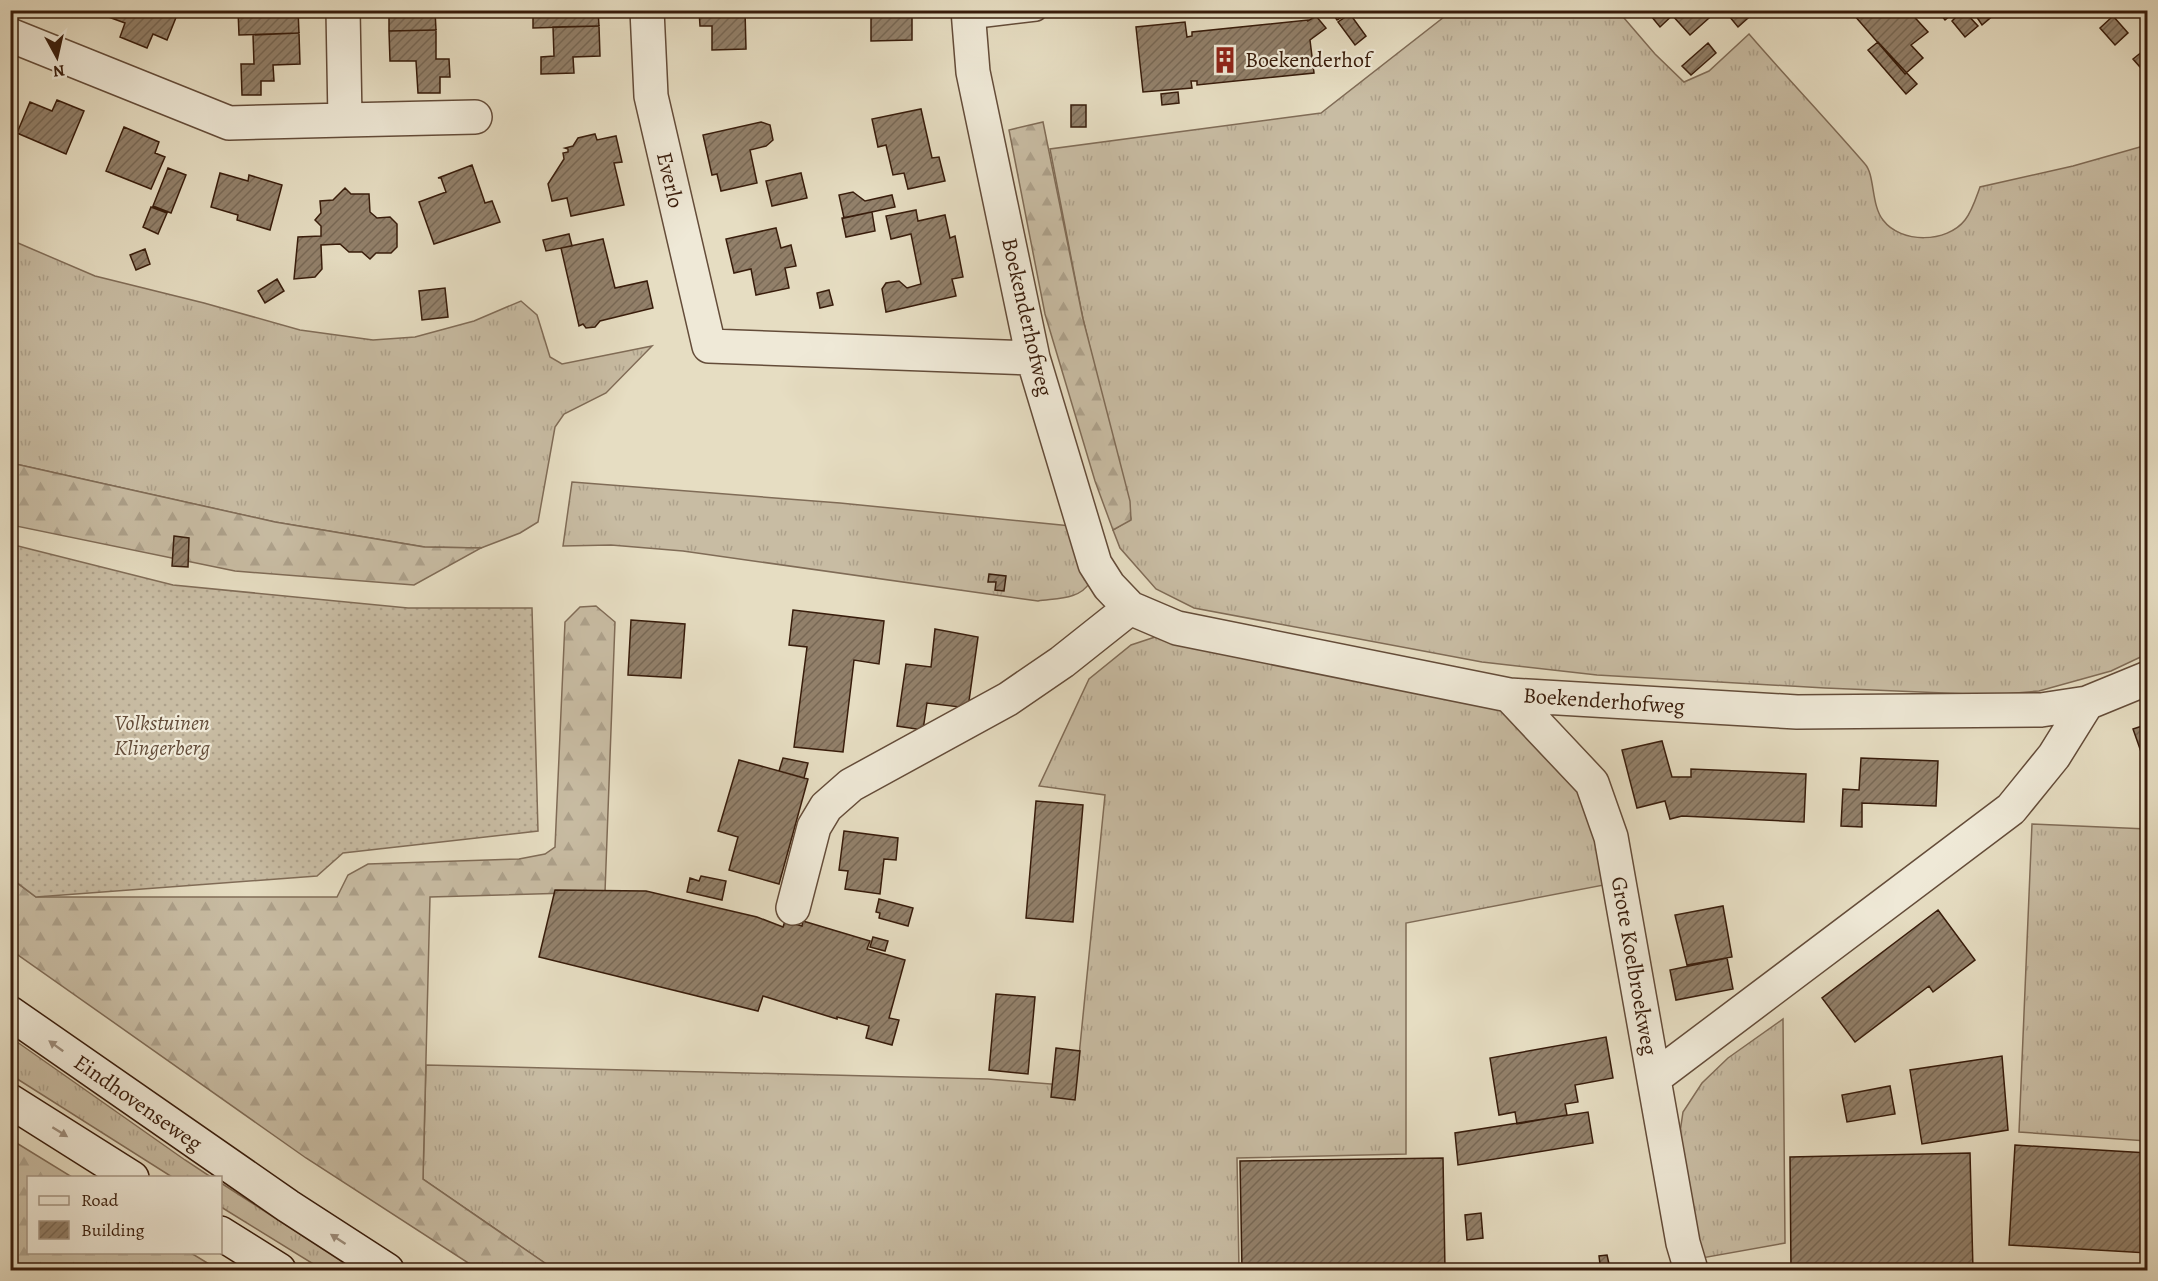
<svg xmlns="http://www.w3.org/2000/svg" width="2158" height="1281" font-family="Alegreya,serif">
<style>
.grass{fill:url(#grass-tufts);stroke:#806c57;stroke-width:1.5}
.forest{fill:url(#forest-firs);stroke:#806c57;stroke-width:1.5}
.garden{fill:url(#garden-dots);stroke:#806c57;stroke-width:1.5}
.building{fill:url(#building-hatch);stroke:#381c0b;stroke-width:1.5}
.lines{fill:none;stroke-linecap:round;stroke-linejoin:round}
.service-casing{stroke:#644c39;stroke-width:24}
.minor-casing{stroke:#644c39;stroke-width:36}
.secondary-casing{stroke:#381c0b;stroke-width:36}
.service{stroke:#efe9d7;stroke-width:21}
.minor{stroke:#efe9d7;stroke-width:33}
.secondary{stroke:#efe9d7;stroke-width:33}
.oneway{fill:#9d8d7b}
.labels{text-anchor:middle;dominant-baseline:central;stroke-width:4.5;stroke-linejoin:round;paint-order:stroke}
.poi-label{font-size:22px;fill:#381c0b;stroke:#efe9d7;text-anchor:start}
.street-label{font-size:22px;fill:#381c0b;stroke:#efe9d7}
.park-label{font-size:22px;font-style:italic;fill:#634c39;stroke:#efe9d7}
</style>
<defs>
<pattern id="grass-tufts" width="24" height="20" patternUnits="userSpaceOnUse" patternTransform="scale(1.5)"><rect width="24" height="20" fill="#c8bca3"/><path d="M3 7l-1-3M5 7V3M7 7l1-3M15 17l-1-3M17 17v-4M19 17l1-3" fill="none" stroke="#ada18b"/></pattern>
<pattern id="forest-firs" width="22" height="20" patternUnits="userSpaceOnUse" patternTransform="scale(1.5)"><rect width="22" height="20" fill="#c8bca3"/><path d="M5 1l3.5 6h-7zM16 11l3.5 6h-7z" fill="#ada18b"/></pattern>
<pattern id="garden-dots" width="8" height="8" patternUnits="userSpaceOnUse" patternTransform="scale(1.5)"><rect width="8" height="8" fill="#c8bca3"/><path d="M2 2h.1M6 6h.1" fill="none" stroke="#ada18b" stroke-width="1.8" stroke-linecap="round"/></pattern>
<pattern id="building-hatch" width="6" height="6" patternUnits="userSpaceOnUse" patternTransform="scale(1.5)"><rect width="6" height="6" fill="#92806a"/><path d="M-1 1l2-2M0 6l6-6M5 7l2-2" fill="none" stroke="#786855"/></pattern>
</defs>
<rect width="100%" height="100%" fill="#e6ddc2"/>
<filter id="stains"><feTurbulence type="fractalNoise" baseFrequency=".00333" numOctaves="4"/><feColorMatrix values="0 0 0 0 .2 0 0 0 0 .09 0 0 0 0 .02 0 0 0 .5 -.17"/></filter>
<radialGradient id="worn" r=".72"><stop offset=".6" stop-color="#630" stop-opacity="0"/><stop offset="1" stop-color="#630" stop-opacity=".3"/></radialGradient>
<path class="grass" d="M1453 10 1618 11 1655 54 1684 82 1709 71 1749 34C1787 78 1827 120 1865 164 1875 175 1871 205 1883 220 1901 244 1947 243 1965 220 1972 211 1976 198 1980 187L2073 166 2147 145V654L2111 671 2039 691 1992 695 1825 688 1597 675 1482 662 1194 608 1156 589 1120 548 1113 530 1131 519 1083 319 1050 149 1321 113Z
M11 240 95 276 204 303 300 330 373 340 415 337 474 321 521 301 537 315 550 357 562 364 652 346 606 393 564 414 555 427 538 522 520 533 481 548 425 547 275 522 11 463Z
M572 482 840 503 1071 526 1090 582C1080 600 1056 598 1038 601L683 551 611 545 563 546Z
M1158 636 1486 699 1530 731 1580 789 1599 849 1604 885 1406 923V1154L1237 1158 1239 1270H555L423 1179 426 1065 988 1079 1076 1086 1105 795 1039 786 1089 679 1131 645Z
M2032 824 2147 829V1141L2019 1132Z
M1783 1019 1785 1243 1702 1258 1679 1139 1683 1112 1702 1083 1728 1058Z
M10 1037 185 1160 211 1177H172L11 1075Z
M221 1183 355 1270H323L221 1207Z"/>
<path class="forest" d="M1043 122 1083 319 1130 501 1131 520 1113 530 1095 481 1045 314 1009 130Z
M11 463 275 522 424 547 481 548 414 585 235 571 11 525Z
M596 606 615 622 605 892 430 897 423 1179 555 1270H479L306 1158 11 950 10 878 36 897H337L348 875 368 864 519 859 545 854 555 847 565 622 580 607Z
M10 1139 72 1177 28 1178V1252L191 1253 219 1270H11Z"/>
<path class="garden" d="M10 544 173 585 408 608H532L538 831 343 853 317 876 36 897 11 878Z"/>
<path class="building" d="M105 10H179L167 40 153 34 147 48 120 37 125 23 103 15Z
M238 10H298L299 33 239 35Z
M389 10H435L436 30 389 31Z
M533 10H598L599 26 533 28Z
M699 10H745L746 49 712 50V26H700Z
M871 10H912V40L871 41Z
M1330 10H1354L1337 20Z
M1646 10H1678L1660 27Z
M1678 10H1718L1690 35 1672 15Z
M1724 10H1757L1738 27Z
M1859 10H1908L1928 32 1911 45 1923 58 1905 74 1854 15Z
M1908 10H1920L1914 16Z
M1937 10H1957L1945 20Z
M1963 10 1978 26 1965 37 1952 21Z
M1982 10H1993L1995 14 1982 25 1976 16Z
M1350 14 1366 36 1355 45 1338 22Z
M1316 16 1326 28 1310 40 1314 73 1197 85V81H1191L1192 88 1143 92 1136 27 1185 22 1187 37 1192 36V32L1308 20V21Z
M2113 16 2128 33 2115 45 2100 28Z
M599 26 600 56 573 57 574 73 541 74V57L554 56 553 27Z
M436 30V59H449L450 77H440V93H418L416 61H390L389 31Z
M299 33 300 64 273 65 274 81H261V95H242L241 64H254L253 35Z
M1878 42 1917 84 1906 94 1868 50Z
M1708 43 1716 53 1691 75 1682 66Z
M2148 47V75H2147L2133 59Z
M1178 92 1179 103 1162 105 1161 94Z
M57 100 84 111 66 154 17 133 30 102 52 111Z
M1071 105H1086V127H1071Z
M921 109 932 158 939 157 945 181 908 189 904 173 893 175 886 145 878 147 872 119Z
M761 122 770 125 773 140 766 146 750 150 757 183 721 191 717 174 712 175 703 135Z
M124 127 159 142 155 153 165 157 151 189 106 171Z
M595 134 597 140 616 136 622 162 614 163 624 205 571 216 567 198 552 201 548 184 564 159 563 153 568 152V149L565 148 573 146 578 138Z
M472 165 485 203 492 201 500 222 434 244 419 202 446 192 441 178H438Z
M168 168 186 175 171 213 153 206Z
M220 173 248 181 249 175 282 185 270 230 237 220 238 215 211 207Z
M801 173 807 198 772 206 766 181Z
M345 188 351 194H369L370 212 377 218 390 217 397 224V247L391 253H376L370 259 362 252H349L340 244 321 245 322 269 315 277 294 279 298 237 321 236V226L315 220 321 213 320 201 333 200Z
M853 192 865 201 892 195 895 207 844 218 839 195Z
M151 207 167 213 158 234 143 227Z
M916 210 918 221 945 215 950 238 955 236 963 277 952 279 956 296 886 312 882 289 886 283 899 281 907 288 921 284 911 234 891 239 886 216Z
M872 212 875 231 846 237 842 218Z
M776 228 781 248 791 245 796 266 785 268 789 288 756 295 751 269 734 273 726 239Z
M569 234 572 246 546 251 543 240Z
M603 239 615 288 647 281 653 308 600 321 595 327 586 328 583 324 579 326 561 248Z
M145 249 150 264 136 270 130 255Z
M277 279 284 291 265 303 258 291Z
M445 288 448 317 422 320 419 291Z
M829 290 833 305 820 308 817 293Z
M174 536 189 538 188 567 172 566Z
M989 574 1006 576 1004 591 995 590 996 582H988Z
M793 610 884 621 879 664 854 660 843 752 794 747 807 647 789 645Z
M631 620 685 624 681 678 628 675Z
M935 629 978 637 968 708 927 703 923 730 897 726 906 664 931 667Z
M2148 724V765L2146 766 2133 729Z
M1662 741 1672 777H1691V769L1806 774 1804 822 1682 816 1670 819 1665 801 1637 808 1622 750Z
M783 758 808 763 804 778 779 771Z
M1861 758 1938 761 1936 806 1862 803V827L1841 826 1843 789 1859 790Z
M739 760 808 779 779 884 729 870 738 837 718 831Z
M1036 801 1083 805 1073 922 1026 918Z
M844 831 898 838 896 860 884 859 880 894 845 889 848 871 839 870Z
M701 876 726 881 722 900 687 892 690 878 699 881Z
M555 890 646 891 757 917 783 927 785 921 802 926 803 921 870 941 867 949 905 960 889 1018 899 1020 892 1045 866 1038 869 1026 837 1017V1019L763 996 758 1011 539 957Z
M879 899 913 908 908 926 879 918 880 913 876 912Z
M1723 906 1732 957 1687 965 1675 915Z
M1938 910 1975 960 1933 992 1929 986 1855 1042 1822 998Z
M873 937 888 941 885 951 870 947Z
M1727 958 1733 989 1676 1000 1670 970Z
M996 994 1035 997 1028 1074 989 1070Z
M1606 1037 1613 1078 1575 1085 1578 1102 1565 1104 1567 1115 1517 1124 1515 1112 1499 1115 1490 1058Z
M1056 1048 1080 1051 1075 1100 1051 1097Z
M2002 1056 2008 1130 1922 1144 1910 1070Z
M1890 1086 1895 1114 1847 1122 1842 1095Z
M1588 1112 1593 1143 1458 1165 1455 1133Z
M2015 1145 2148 1153V1253L2009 1245Z
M1970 1153 1973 1270H1791L1790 1157Z
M1443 1158 1445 1270H1242L1240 1161Z
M1481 1213 1483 1238 1467 1240 1465 1215Z
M1607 1255 1609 1264H1600L1599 1256Z
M2126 1266 2148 1267V1270H2126Z"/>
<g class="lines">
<defs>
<path id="service" d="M969 18 1036 10"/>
<path id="minor" d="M647 10 651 96 709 346 1033 358
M968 10 973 72 1033 358 1095 564 1109 586 1130 608 1177 628 1509 695 1797 712 2041 710 2087 703 2148 678
M10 35 229 123 345 120 343 10
M345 120 475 117
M1509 695 1592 783 1611 837 1683 1243 1691 1270
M793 908 814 827 826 807 851 785 1008 699 1062 662 1130 608
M1654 1078 2011 809 2054 756 2087 703"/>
<path id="secondary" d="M10 1013 288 1206 387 1270
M10 1101 132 1178
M220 1233 279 1270"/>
</defs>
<use href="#service" class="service-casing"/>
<use href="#minor" class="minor-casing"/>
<use href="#secondary" class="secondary-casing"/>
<use href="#service" class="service"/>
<use href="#minor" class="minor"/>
<use href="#secondary" class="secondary"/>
</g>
<defs><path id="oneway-solid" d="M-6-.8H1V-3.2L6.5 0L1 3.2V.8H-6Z" transform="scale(1.5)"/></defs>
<g class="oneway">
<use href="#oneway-solid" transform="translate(56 1046) rotate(-144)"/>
<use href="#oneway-solid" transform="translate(60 1132) rotate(32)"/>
<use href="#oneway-solid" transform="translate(338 1239) rotate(-147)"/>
</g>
<defs>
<symbol id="building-bare" viewBox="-9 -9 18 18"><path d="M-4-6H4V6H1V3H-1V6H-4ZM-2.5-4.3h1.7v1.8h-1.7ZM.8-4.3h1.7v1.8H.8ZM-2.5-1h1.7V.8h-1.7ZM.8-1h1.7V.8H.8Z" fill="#8f2418" stroke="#efe9d7" stroke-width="2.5" paint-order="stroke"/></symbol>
</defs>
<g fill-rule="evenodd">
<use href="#building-bare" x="1206" y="41" width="38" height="38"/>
</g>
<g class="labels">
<g class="poi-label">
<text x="1245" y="60">Boekenderhof</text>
</g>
<g class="street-label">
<text transform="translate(670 180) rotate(77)">Everlo</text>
<text transform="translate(1027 317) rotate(77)">Boekenderhofweg</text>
<text transform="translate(1604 701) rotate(4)">Boekenderhofweg</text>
<text transform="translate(1634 966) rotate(80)">Grote Koelbroekweg</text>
<text transform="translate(138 1103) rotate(35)">Eindhovenseweg</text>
</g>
<g class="park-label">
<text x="162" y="723">Volkstuinen<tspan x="162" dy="25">Klingerberg</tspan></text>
</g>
</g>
<rect width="2158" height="1281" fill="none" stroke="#e6ddc2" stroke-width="36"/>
<rect x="12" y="12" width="2134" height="1257" fill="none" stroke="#381c0b" stroke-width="3"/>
<rect x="18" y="18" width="2122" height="1245" fill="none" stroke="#381c0b" stroke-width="1.5"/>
<rect x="27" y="1176" width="195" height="78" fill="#efe9d7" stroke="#a69785" stroke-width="1.5"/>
<rect x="39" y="1196" width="30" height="9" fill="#efe9d7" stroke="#a69785" stroke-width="1.5"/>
<text x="81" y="1206" font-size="18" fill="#381c0b">Road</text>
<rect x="39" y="1221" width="30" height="18" fill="url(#building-hatch)" stroke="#a69785" stroke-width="1.5"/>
<text x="81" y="1236" font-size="18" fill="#381c0b">Building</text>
<g transform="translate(57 57) rotate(172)" stroke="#efe9d7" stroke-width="4.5" paint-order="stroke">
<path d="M0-4.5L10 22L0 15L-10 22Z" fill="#381c0b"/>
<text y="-9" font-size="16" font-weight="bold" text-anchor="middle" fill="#381c0b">N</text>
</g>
<rect width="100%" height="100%" filter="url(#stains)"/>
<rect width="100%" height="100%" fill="url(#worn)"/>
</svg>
